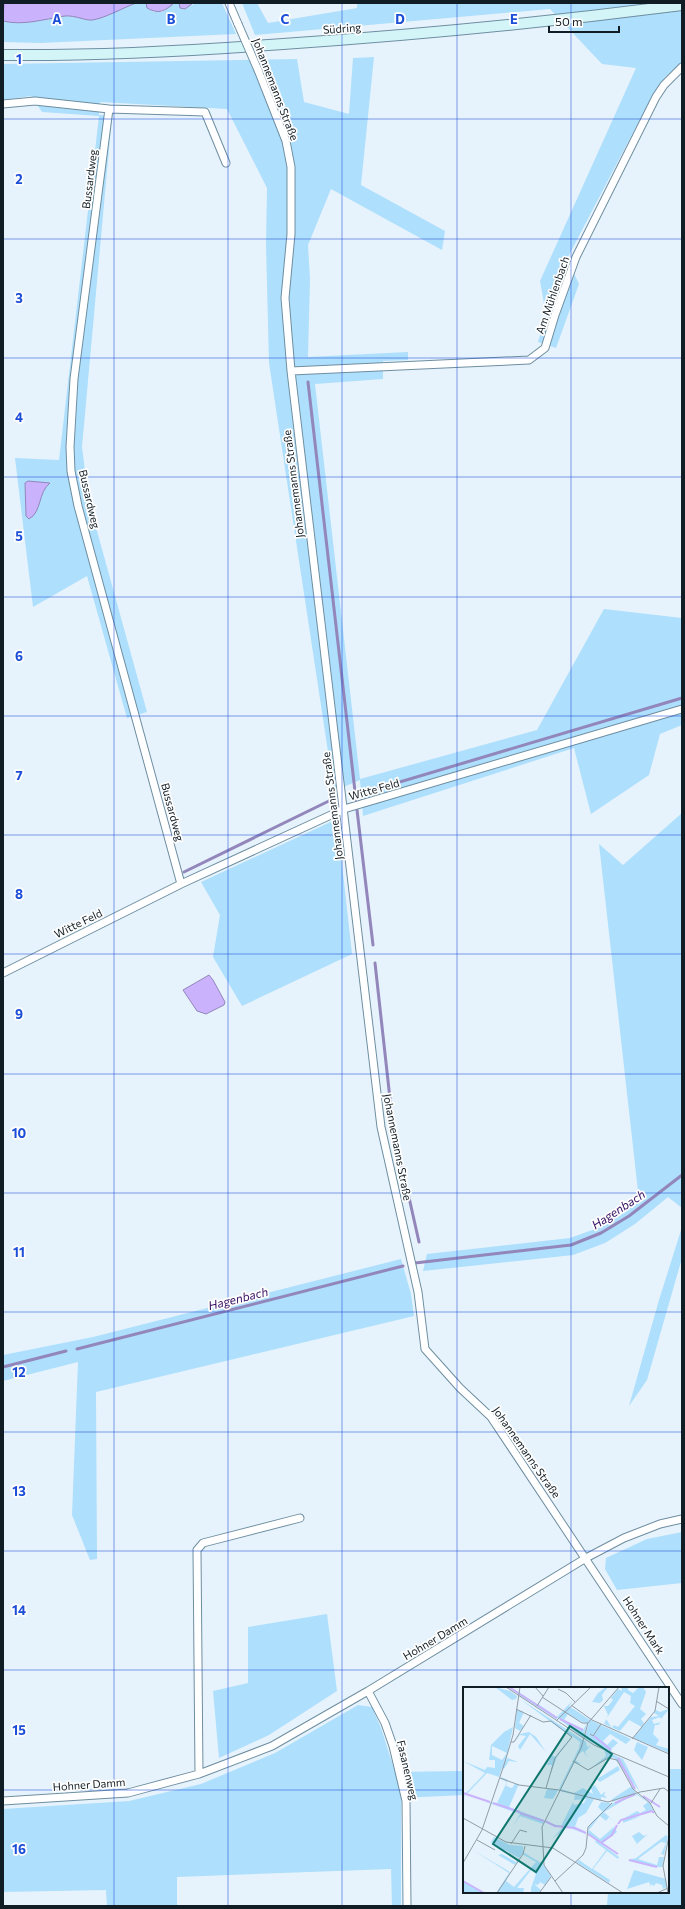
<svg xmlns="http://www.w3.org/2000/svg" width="685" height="1909" font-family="Commissioner,sans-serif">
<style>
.green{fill:#aedffc}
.water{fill:#cab3fc;stroke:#9286bb}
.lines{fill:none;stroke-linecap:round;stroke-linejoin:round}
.stream{stroke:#9286bb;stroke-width:3}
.minor-casing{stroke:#6e8ea1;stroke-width:9}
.secondary-casing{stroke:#6e8ea1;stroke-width:12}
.minor{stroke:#fff;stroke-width:7}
.secondary{stroke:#d4f5f8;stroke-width:10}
.minor-bridge-casing{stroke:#6e8ea1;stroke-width:9;stroke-linecap:butt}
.minor-bridge{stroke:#fff;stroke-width:7}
.grid{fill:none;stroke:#1d4ed8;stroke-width:1;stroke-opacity:0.55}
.labels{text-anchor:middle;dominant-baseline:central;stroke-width:3.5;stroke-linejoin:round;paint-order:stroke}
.street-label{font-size:11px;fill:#111d24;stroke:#fefefe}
.water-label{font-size:12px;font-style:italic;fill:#350e62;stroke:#fefefe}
.inset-river{fill:none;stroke:#cab3fc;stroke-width:2}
.inset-road{fill:none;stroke:#919da6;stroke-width:1}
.view{fill:#0f766e;fill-opacity:0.15;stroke:#0f766e;stroke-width:2}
.inset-edge{fill:none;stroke:#111d24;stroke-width:2}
.grid-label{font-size:13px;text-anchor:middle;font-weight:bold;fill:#1d4ed8;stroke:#fefefe;stroke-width:3.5;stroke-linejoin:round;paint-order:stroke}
</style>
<rect width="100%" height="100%" fill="#e6f3fc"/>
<path class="green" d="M136 3H146L147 8 154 12H163L172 3H179L180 7 193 5V3H222L236 34 40 43 3 42V21C24 26 44 19 65 16 74 15 87 21 92 20 103 19 125 7 136 3Z
M242 3H257L268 23 357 8V3H679L682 10V62L665 77 652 96 567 259 579 284 556 348 538 342 546 315 540 281 636 68 602 64 550 9 255 35Z
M374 57 361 185 445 231 442 250 331 189 308 245 310 279 308 357 408 352V360L383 361V379L315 384 360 779 537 730 604 609 682 618V725L660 734 649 775 591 814 574 748 363 816 360 780 334 791 269 363 266 245 267 188 227 109 100 102 99 115 112 116 82 447 89 502 147 712 127 718 87 576 33 607 15 458 59 460 99 116 42 112 31 96 3 100V64L297 59 304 102 349 114 353 58Z
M682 813V1208L668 1197 635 1224 605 1243 573 1255 423 1271 427 1254 570 1238 598 1228 625 1211 639 1200 599 844 623 865Z
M337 819 352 954 242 1006 213 957 220 915 201 882Z
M682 1227V1258L647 1380 629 1406 659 1300Z
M401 1259 411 1294 414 1316 96 1392 97 1559 90 1560 72 1515 78 1362 3 1381V1355L93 1337Z
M682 1532V1583L617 1590 605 1569 606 1558 647 1539Z
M327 1614 337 1691 269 1735 219 1758 213 1691 248 1683V1627Z
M358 1705 372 1707 381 1728 395 1772 464 1771V1795L401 1798V1906H392L391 1869 177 1877V1906H107L106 1890 3 1892V1809L129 1801 201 1784 275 1753Z
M668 1769H682V1906H607L608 1892H668Z"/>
<path class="water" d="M4 3H136C125 7 103 19 92 20 87 21 74 15 65 16 44 19 24 26 3 21Z
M146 3H172V5C163 12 158 14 147 8Z
M179 3H193L185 9 180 8Z
M28 481 50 483C38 492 42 512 29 519L26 516 25 483Z
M209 975 213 980 225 1002 224 1005 206 1014 197 1011 183 990Z"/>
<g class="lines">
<path class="stream" d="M308 382 356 800
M356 795 682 698
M357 810 373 945
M184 872 335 798
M375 963 393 1126 419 1242
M415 1263 571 1245 601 1233 629 1216 682 1175
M77 1349 403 1266
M3 1367 66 1351"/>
<defs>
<path id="minor" d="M229 3 238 24
M258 70 286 141 291 167V234L285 298 291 371 381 1127 418 1292 425 1349 460 1388 491 1417 682 1704
M3 104 35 101 109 109 74 379 70 447 71 471 78 506 181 884
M109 109 205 112 226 163
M291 371 529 360 545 348 555 315 576 257 656 97 664 85 682 67
M3 973 181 884 344 809 682 709
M368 1691 385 1723 393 1746 406 1801 407 1906
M199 1774 197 1550 203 1543 300 1518
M3 1801 128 1793 199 1774 272 1746 368 1691 586 1558 624 1538 660 1524 682 1519"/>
<path id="secondary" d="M3 55C96 56 190 51 283 44 417 35 549 22 682 5"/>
</defs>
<use href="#minor" class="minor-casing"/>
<use href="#secondary" class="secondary-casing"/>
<use href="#minor" class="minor"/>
<use href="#secondary" class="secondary"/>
<defs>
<path id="minor-bridge" d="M238 24 258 70"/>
</defs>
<use href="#minor-bridge" class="minor-bridge-casing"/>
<use href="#minor-bridge" class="minor-bridge"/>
</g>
<path class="grid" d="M114 3V1906M228 3V1906M342 3V1906M457 3V1906M571 3V1688M3 119H682M3 239H682M3 358H682M3 477H682M3 597H682M3 716H682M3 835H682M3 954H682M3 1074H682M3 1193H682M3 1312H682M3 1432H682M3 1551H682M3 1670H682M3 1790H464M668 1790H682M571 1892V1906"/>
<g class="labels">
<g class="street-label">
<text transform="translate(342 28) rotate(-4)">Südring</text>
<text transform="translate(276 89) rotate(69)">Johannemanns Straße</text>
<text transform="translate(89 179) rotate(-83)">Bussardweg</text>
<text transform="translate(552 295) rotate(-71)">Am Mühlenbach</text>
<text transform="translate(293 484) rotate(-97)">Johannemanns Straße</text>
<text transform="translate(90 499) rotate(77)">Bussardweg</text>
<text transform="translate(374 789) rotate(-16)">Witte Feld</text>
<text transform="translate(332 806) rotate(-97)">Johannemanns Straße</text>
<text transform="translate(173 812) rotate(75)">Bussardweg</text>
<text transform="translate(78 923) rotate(-26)">Witte Feld</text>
<text transform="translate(398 1147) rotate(79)">Johannemanns Straße</text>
<text transform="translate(527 1452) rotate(55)">Johannemanns Straße</text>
<text transform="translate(644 1625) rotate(57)">Hohner Mark</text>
<text transform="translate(435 1638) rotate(-31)">Hohner Damm</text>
<text transform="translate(408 1770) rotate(77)">Fasanenweg</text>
<text transform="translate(89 1784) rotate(-4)">Hohner Damm</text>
</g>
<g class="water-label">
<text transform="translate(618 1209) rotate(-33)">Hagenbach</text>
<text transform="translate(238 1298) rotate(-14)">Hagenbach</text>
</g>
</g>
<g transform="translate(463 1687)">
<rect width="206" height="206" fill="#e6f3fc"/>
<path d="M32 0 47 4 54 9 53 12 49 13ZM143 0H145L139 8 140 13 137 16 129 15 135 6ZM158 0H165V3L170 6 176 0H180L183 5 177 22 183 27 178 32 181 36 179 40 166 33 157 44 141 37 145 28 141 19H145L150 13 148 11 155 2 159 4ZM161 5 168 9 167 16 172 19 155 40 151 38 149 41 143 32ZM57 6 74 17 75 20V17L94 30 110 13 106 19 127 33 125 36 119 35 105 27 101 33 120 43 123 38 120 36 124 37 120 51 95 31 93 32 57 9ZM57 12 123 55 124 60 128 58 122 65 125 71 120 64 116 67 112 73 118 77 111 76 98 102 111 106 120 101 130 107 128 101 132 98 138 108 143 104 141 108 144 111 138 110V114L131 112 123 126 115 131 112 140 121 144 123 147 104 140 89 152 100 140H92L82 135 98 139 110 115 111 118 121 116 123 112 111 113 112 108 97 104 96 102 116 61 117 55 109 49 94 70 87 89 89 78H84L89 68 92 70 108 50ZM206 22 198 32 197 30 189 33 191 37 198 35 195 38H192L190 47 196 53 193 58 206 62V66L170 51 188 30 196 29 191 26 193 23 197 25ZM54 23 61 25 56 36 61 39 57 44 52 41ZM127 33 168 52 163 57 147 47 140 54 144 58 150 52 155 56 148 62 149 67 160 72 177 105 151 71H145L127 82 143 69 141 62 121 51ZM50 40 42 77 44 71 55 75 46 74 41 82 39 81 36 90 24 86 0 111 2 108 0 105 3 106 22 86 0 74 22 83 24 80 32 81V73H26L28 58 41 45ZM29 59 44 66 39 73 29 68ZM66 45 73 50 83 65 67 47 57 63 55 59 63 49 57 48 51 56 57 47ZM174 55 185 60 179 73 171 63ZM155 79 157 83 137 95 134 92ZM38 90 45 93 43 99 49 101 52 97H56L46 120 81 133 80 137 57 129 50 139 57 127 23 115 34 116 44 95 38 92ZM169 99 173 106 149 115V112ZM84 102 95 103 90 112 81 111ZM174 107 186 115 190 123 162 132 178 129 160 136V132L174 124 177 126 183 123 180 119 185 115 174 108 163 112 141 125 154 137 146 130 143 134 137 129 126 143 137 152 151 140 154 145 140 156 125 147 126 139 128 136 139 125 142 127 135 120 138 115 148 116 143 122 150 116ZM176 145 181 149 185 147 166 164 174 157 169 149ZM203 148 205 150 201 168 198 167 203 156 198 155 175 172 194 178 196 170H201L200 180H190L165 173 173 171ZM31 150 47 158 60 159V165L80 177 88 189 82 198 77 195 75 198 71 197 78 203 76 206H67L72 205H68V201L73 187 68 183 54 201H61L60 206H33L46 186 10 163 47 185 43 194 51 200 73 175 59 167 52 178 35 168 39 167 53 175 56 171 42 163 41 165 36 162 28 155ZM133 153 156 170 155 172 144 164 130 182 147 193 146 196 113 175 116 173 129 182 143 163 132 155ZM171 183 203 192 204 200 200 202 199 198 193 196 191 199 188 197V200L186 195 164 202ZM0 194 20 206H0Z" fill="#aedffc" fill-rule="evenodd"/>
<path class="inset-river" d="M46 0 94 31M97 32 120 43M131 49 148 63M155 71 172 102M0 106 27 115M180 109 197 120M30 116 57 125M152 116 172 107M57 126 81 134M82 134 92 139 112 141 123 146M155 137 158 133 189 124 191 126M125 147 155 167M139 155 149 148 154 138M166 173 194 180M0 194 21 206"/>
<path class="inset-road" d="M43 0 131 58 206 90M72 0 80 9M95 2 103 6 112 15M79 10 119 36H125M193 14 206 22M108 18 129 33 206 67M74 19 86 0M53 22 80 35 88 34 109 50 92 71 83 101M93 34 128 0M127 47 130 49 138 37M169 52 192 24 196 0M48 55H51L68 28M110 74 125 83 145 71 154 73 170 102 187 116 194 129 206 139M37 91 56 98 96 103 145 115 177 105 201 101 206 105M188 116 197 102M0 131 43 155 90 161 160 206M14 153 32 163M48 157 57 143 64 145M0 176 19 143 41 78 50 48 57 0M92 194 120 168 123 161 125 140 149 116M77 205 88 190M34 206 60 167 62 159M100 206 81 178 79 140 118 61 125 36 156 0M194 206 205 201M205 206 200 179 206 149"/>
<path class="view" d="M107 39 149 67 73 185 30 157Z"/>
<rect width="206" height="206" class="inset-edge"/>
</g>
<g class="grid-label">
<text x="57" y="24">A</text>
<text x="171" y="24">B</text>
<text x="285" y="24">C</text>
<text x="400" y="24">D</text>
<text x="514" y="24">E</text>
<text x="19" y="64">1</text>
<text x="19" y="184">2</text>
<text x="19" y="303">3</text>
<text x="19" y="422">4</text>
<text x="19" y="541">5</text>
<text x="19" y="661">6</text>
<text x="19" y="780">7</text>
<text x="19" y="899">8</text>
<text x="19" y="1019">9</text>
<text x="19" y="1138">10</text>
<text x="19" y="1257">11</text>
<text x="19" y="1377">12</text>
<text x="19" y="1496">13</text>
<text x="19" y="1615">14</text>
<text x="19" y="1735">15</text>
<text x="19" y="1854">16</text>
</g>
<rect width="685" height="1909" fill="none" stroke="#111d24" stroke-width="8"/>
<path d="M549 26v6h70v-6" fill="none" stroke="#111d24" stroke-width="2"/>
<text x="555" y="26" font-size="12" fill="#111d24" stroke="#fefefe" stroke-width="3" paint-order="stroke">50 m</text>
</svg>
